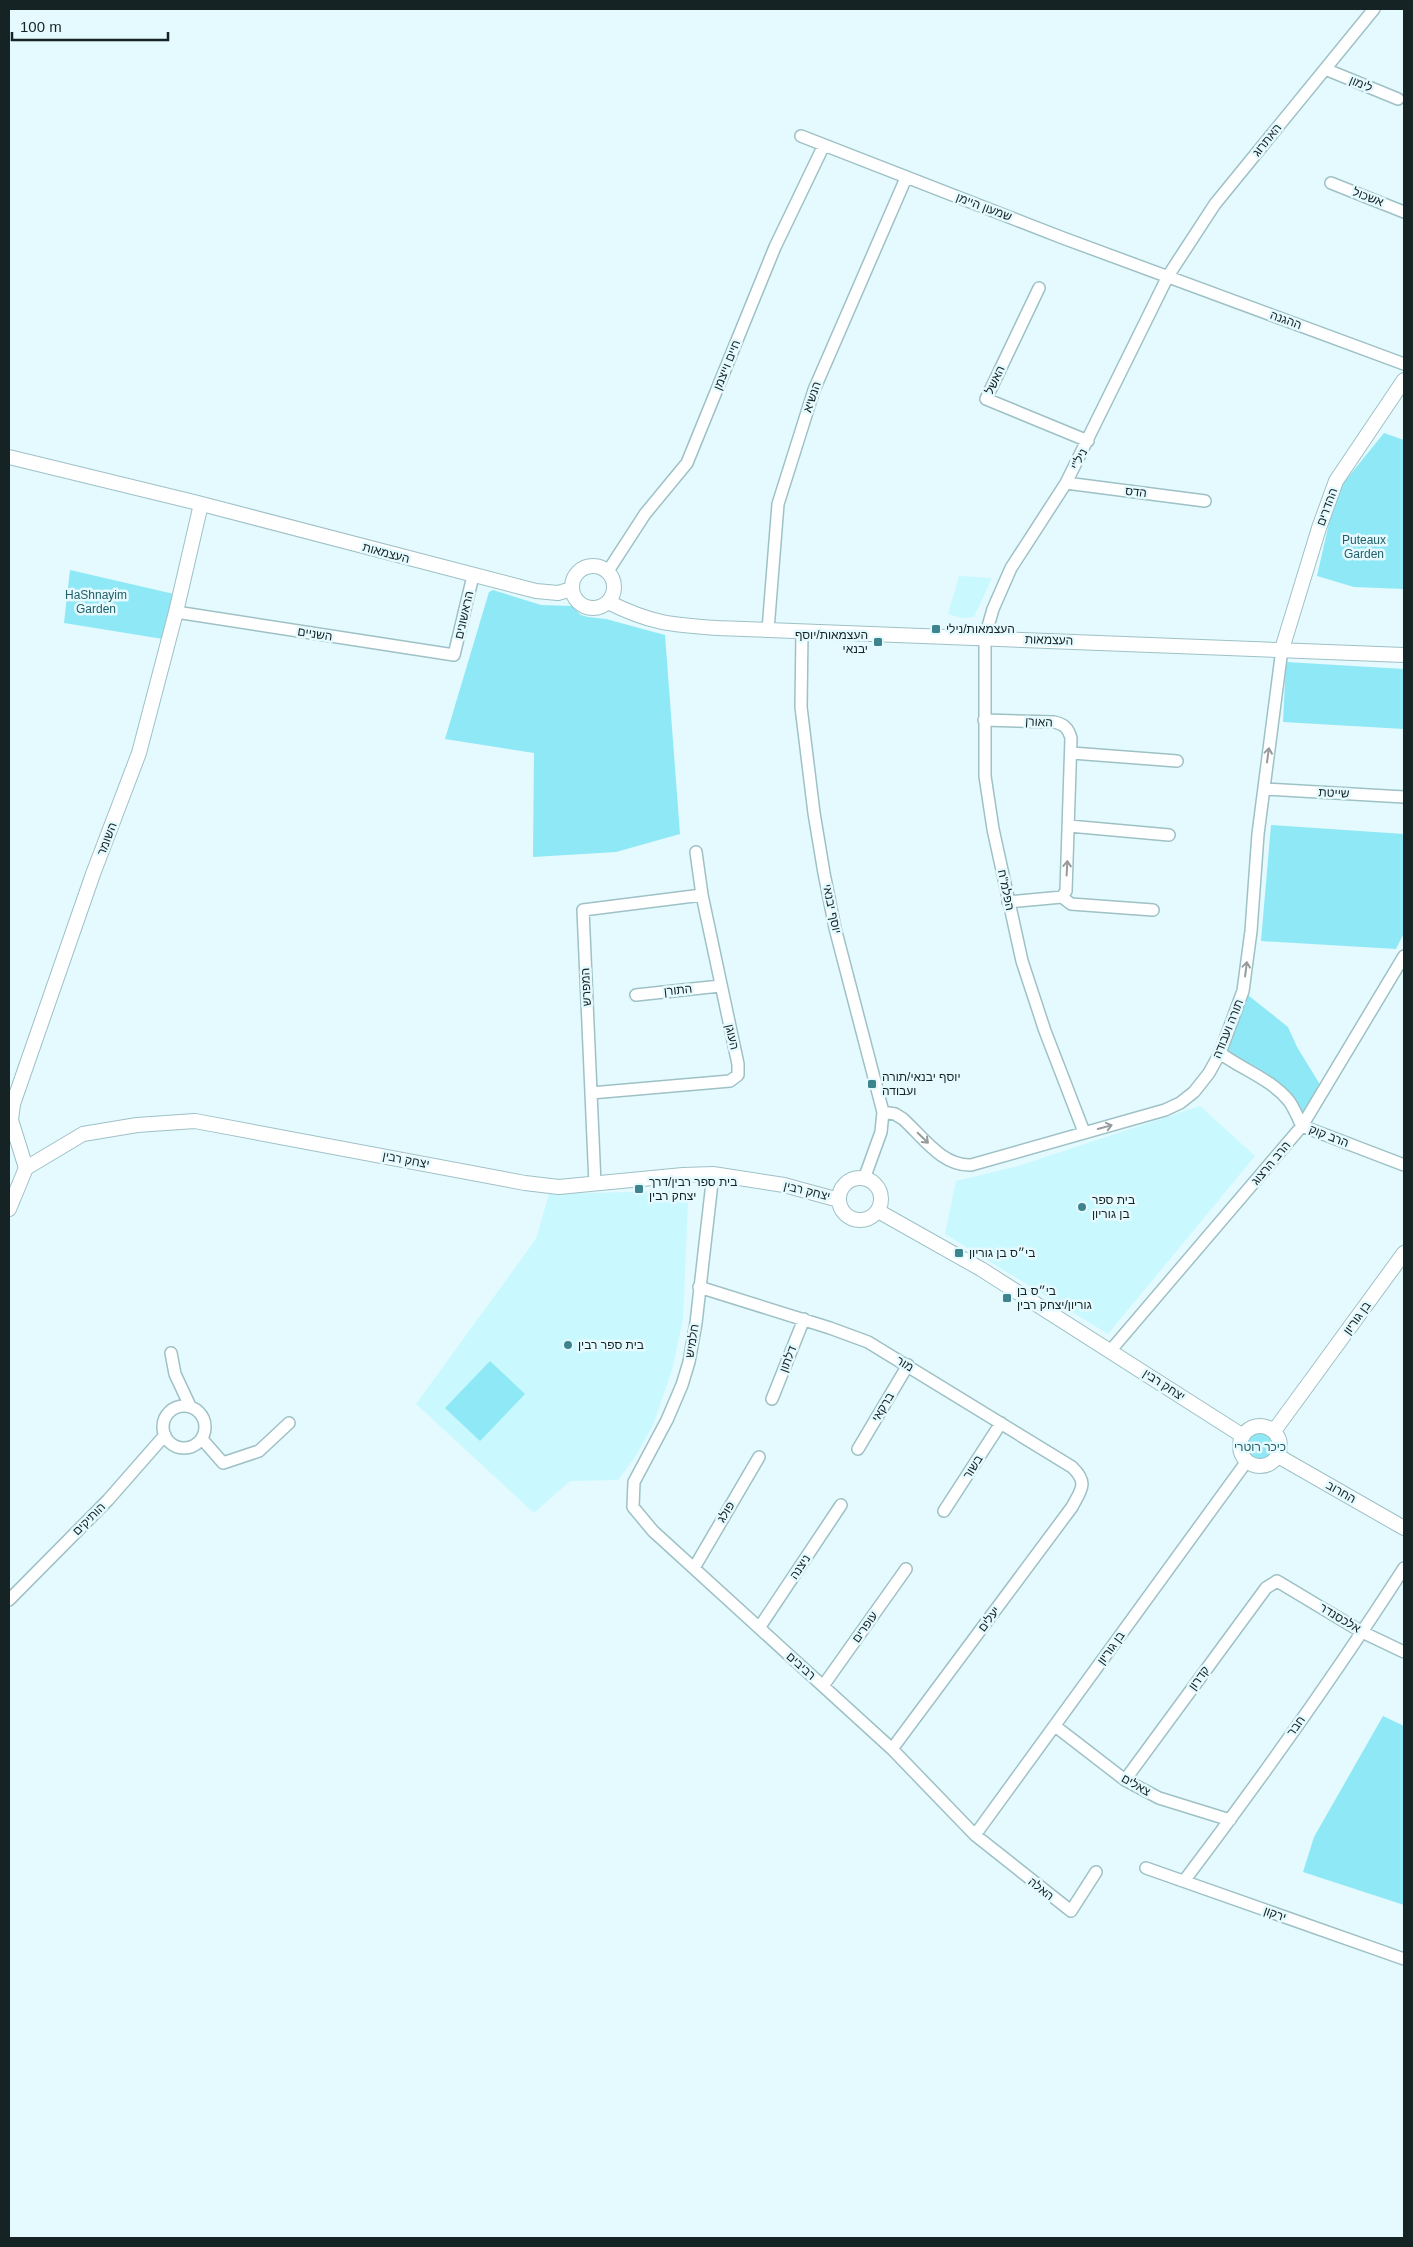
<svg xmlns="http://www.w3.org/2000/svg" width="1413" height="2247" font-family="Arial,Heebo,sans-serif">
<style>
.built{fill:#c9f8ff}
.green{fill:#8fe8f6}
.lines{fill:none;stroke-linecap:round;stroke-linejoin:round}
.minor-casing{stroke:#9ec1c6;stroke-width:14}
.tertiary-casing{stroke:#9ec1c6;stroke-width:16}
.minor{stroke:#fff;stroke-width:11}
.tertiary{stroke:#fff;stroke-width:14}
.oneway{stroke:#969c9d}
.poi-dot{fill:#3d848e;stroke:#e4fafe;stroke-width:2}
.labels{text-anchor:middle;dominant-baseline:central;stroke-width:5;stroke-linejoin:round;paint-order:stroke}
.street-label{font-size:12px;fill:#152325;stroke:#e4fafe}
.park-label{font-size:12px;fill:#235f67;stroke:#e4fafe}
.poi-label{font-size:12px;fill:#152325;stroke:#e4fafe;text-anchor:start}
</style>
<rect width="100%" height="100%" fill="#e4fafe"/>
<path class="built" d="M959 576 992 578 974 617 962 618 948 614Z
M1200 1106 1255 1156 1108 1334 945 1234 956 1181 1018 1166Z
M670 1191 682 1196 688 1203 683 1319 672 1370 653 1425 635 1457 618 1480 570 1481 534 1513 416 1404 536 1239 549 1194Z"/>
<path class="green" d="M1384 433 1404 440V589L1354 587 1317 576 1336 492Z
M70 570 174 594 163 639 64 623Z
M493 590 541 605 572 606 581 615 588 617 606 619 665 635 680 834 616 852 533 857 534 753 445 739 489 592Z
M1286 662 1404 669V729L1283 722Z
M1271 825 1404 834V933L1396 949 1261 941Z
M1243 991 1288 1027 1297 1047 1324 1091 1302 1126 1290 1102 1220 1053Z
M490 1361 525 1394 480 1441 445 1408Z
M1245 1447a15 15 0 1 1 30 0a15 15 0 1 1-30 0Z
M1383 1716 1404 1726V1905L1303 1872 1314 1837Z"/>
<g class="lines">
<defs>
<path id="minor" d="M1325 69 1398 99
M801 136 1063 238 1404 364
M1331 183 1404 212
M1039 288 986 399 1088 441
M1066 483 1205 501
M608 571 645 514 687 463 775 247 824 145
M176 612 454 655 473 576
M768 630 778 504 814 390 906 178
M802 632 801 707 814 813 824 873 835 928 883 1112 881 1132 864 1179
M984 720 1054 722C1064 724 1068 728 1071 738L1066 891 1062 897 1008 902
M1072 753 1177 761
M1264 789 1404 797
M1069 826 1169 835
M1062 897 1071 904 1153 910
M636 995 720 986
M1220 1053C1243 1070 1271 1079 1289 1101 1294 1108 1298 1118 1302 1126L1404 1165
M591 1093 730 1081 738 1075V1064L702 895 696 852
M883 1112 895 1114 903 1119C923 1137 942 1166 971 1165L1165 1110 1180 1103 1194 1092 1209 1073 1220 1053 1243 991 1251 931 1258 834 1282 649
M1084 1132 1045 1031 1022 961 993 829 985 776V637L993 609 1011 568 1066 483 1168 276 1215 204 1374 9
M713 1174 696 1323 689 1362 682 1385 667 1420 634 1482 633 1507 653 1531 892 1749 975 1835 1071 1911 1096 1872
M595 1184 583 910 702 895
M699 1287 830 1328 868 1342 1072 1467C1089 1483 1081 1490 1072 1507L892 1749
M1111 1350 1302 1126 1404 956
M171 1353 175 1374 190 1406
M772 1399 804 1319
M163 1427a21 21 0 1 1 42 0a21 21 0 1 1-42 0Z
M202 1439 223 1463 259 1451 289 1423
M858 1449 908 1365
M944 1511 1001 1423
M694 1568 759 1457
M9 1600 108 1500 165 1435
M759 1628 841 1505
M823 1686 906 1569
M1055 1726 1125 1780 1159 1798 1230 1820
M1125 1780 1266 1588 1277 1581 1362 1632 1404 1652
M975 1835 1247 1461
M1146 1868 1404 1959
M1184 1881C1261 1779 1335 1675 1404 1568"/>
<path id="tertiary" d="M9 457 194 502 536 591 558 593 572 589
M572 587a21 21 0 1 1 42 0a21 21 0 1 1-42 0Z
M608 602C650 623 671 625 717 628L1404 655
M1282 649 1319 528 1336 481 1404 380
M26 1168 11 1120 13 1104 93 874 139 753 176 612 201 504
M839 1199a21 21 0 1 1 42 0a21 21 0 1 1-42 0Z
M9 1209 26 1168 83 1134 137 1125 195 1121 525 1183 559 1187 683 1175 713 1174 784 1185 839 1200
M878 1211 981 1269 1243 1436
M1240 1446a20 20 0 1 1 40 0a20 20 0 1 1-40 0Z
M1274 1431 1404 1253
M1278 1456 1404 1528"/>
</defs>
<use href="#minor" class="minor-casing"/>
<use href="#tertiary" class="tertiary-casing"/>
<use href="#minor" class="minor"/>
<use href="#tertiary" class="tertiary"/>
</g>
<defs><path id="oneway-shaft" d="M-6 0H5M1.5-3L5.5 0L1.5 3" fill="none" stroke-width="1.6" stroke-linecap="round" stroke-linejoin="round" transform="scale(1.25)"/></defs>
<g class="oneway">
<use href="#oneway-shaft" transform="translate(1268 755) rotate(-82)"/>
<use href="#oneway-shaft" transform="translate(1067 868) rotate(-87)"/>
<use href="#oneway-shaft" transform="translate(1246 969) rotate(-83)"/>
<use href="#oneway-shaft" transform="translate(1105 1127) rotate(-15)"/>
<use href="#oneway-shaft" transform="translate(923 1138) rotate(44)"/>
</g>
<g class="poi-dot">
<rect x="931" y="624" width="10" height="10" rx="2.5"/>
<rect x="873" y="637" width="10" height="10" rx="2.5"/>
<rect x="867" y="1079" width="10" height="10" rx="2.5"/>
<rect x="634" y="1184" width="10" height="10" rx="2.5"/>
<circle cx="1082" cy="1207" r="5"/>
<rect x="954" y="1248" width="10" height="10" rx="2.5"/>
<rect x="1002" y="1293" width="10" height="10" rx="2.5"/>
<circle cx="568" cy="1345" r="5"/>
</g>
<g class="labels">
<g class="street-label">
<text transform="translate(1361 84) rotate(22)">לימון</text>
<text transform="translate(1267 140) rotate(-51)">האתרוג</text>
<text transform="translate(1368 197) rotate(21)">אשכול</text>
<text transform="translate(984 207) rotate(21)">שמעון היימן</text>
<text transform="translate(1286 320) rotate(20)">ההגנה</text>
<text transform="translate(727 365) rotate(-68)">חיים וייצמן</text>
<text transform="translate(995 380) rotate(-65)">האשל</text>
<text transform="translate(812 397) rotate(-71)">הנשיא</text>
<text transform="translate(1079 459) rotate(-62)">ניל"י</text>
<text transform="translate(1136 492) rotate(7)">הדס</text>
<text transform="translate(1327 507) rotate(-70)">ההדרים</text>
<text transform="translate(386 553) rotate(15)">העצמאות</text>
<text transform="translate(464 615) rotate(-77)">הראשונים</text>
<text transform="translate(315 634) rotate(9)">השניים</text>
<text transform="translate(1049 640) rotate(2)">העצמאות</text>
<text transform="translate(1039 722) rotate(3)">האורן</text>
<text transform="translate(1334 793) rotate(3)">שייטת</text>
<text transform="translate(107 839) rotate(-69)">השומר</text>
<text transform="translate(1006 890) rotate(78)">הפלמ"ח</text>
<text transform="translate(832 909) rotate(78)">יוסף יבנאי</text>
<text transform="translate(586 987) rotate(-93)">המפרש</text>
<text transform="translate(678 990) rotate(-6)">התורן</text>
<text transform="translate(1228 1029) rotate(-68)">תורה ועבודה</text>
<text transform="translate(732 1037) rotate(77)">העוגן</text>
<text transform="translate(1329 1136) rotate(21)">הרב קוק</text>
<text transform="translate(406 1160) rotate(11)">יצחק רבין</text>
<text transform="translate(1271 1163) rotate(-50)">הרב הרצוג</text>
<text transform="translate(807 1191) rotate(14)">יצחק רבין</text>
<text transform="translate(1357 1318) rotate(-54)">בן גוריון</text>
<text transform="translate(692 1341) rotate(-81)">חלמיש</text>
<text transform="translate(788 1359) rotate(-69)">דלתון</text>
<text transform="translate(905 1364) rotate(31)">מור</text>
<text transform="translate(1164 1385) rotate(33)">יצחק רבין</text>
<text transform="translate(883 1407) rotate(-59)">ברקאי</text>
<text transform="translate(973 1467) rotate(-57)">בשור</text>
<text transform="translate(1341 1492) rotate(30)">החרוב</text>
<text transform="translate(726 1512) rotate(-59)">פולג</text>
<text transform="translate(89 1519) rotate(-45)">הותיקים</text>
<text transform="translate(800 1567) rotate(-56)">ניצנה</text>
<text transform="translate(1340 1618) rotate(31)">אלכסנדר</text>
<text transform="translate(989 1619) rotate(-53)">יעלים</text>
<text transform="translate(865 1627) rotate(-55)">עופרים</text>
<text transform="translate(1111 1648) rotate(-54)">בן גוריון</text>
<text transform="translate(801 1666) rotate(42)">רביבים</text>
<text transform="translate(1199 1678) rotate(-54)">קדרון</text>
<text transform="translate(1296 1726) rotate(-55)">חבר</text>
<text transform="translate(1136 1785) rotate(30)">צאלים</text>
<text transform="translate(1041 1889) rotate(38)">האלה</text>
<text transform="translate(1275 1914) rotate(19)">ירקון</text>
</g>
<g class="park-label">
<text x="1364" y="540">Puteaux<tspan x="1364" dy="14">Garden</tspan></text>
<text x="96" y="595">HaShnayim<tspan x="96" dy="14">Garden</tspan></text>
<text x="1260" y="1447">כיכר רוטרי</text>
</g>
<g class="poi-label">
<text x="946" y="629">העצמאות/נילי</text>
<text x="868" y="635" text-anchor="end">העצמאות/יוסף<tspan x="868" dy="14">יבנאי</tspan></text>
<text x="882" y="1077">יוסף יבנאי/תורה<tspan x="882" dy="14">ועבודה</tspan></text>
<text x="649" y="1182">בית ספר רבין/דרך<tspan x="649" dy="14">יצחק רבין</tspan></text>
<text x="1092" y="1200">בית ספר<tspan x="1092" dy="14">בן גוריון</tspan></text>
<text x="969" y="1253">בי״ס בן גוריון</text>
<text x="1017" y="1291">בי״ס בן<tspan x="1017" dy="14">גוריון/יצחק רבין</tspan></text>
<text x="578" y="1345">בית ספר רבין</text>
</g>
</g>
<rect width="1413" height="2247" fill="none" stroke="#152325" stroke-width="20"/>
<path d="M12 32v8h156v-8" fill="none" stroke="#152325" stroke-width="2.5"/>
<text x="20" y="32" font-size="15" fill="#152325" stroke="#e4fafe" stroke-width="4" paint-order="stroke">100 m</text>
</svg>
